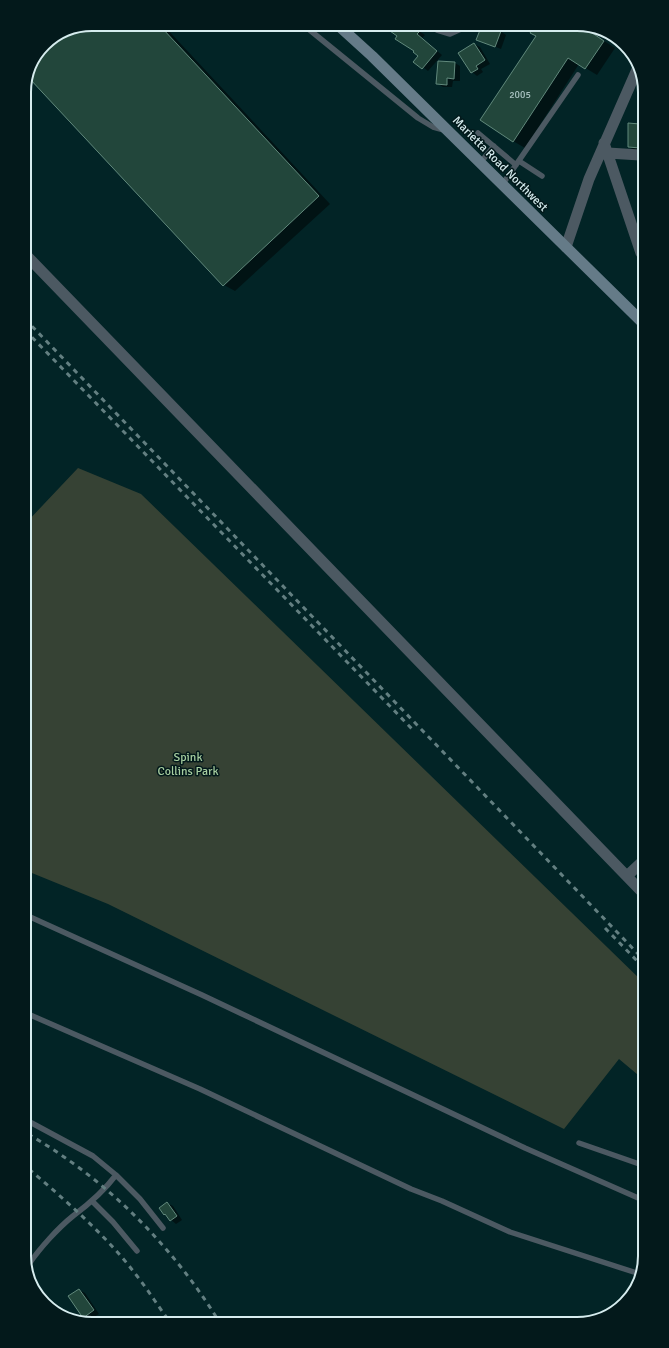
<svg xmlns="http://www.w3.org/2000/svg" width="669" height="1348" font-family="Signika,sans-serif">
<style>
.green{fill:#364234}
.shadow{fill:#0007}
.building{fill:#22463b;stroke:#61897c}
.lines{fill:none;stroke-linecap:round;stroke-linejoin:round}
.service{stroke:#4c5962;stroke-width:5.5}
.minor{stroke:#4c5962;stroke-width:11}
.secondary{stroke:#657b88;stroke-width:11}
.rail{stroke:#637f81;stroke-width:3;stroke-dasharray:5 5;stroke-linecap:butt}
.labels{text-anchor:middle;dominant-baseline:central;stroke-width:3;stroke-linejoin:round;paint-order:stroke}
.number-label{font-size:10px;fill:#a9c2c1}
.street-label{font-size:12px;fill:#d6ecee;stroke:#03191b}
.park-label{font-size:12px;fill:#a7cea0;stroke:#03191b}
.rim{fill:none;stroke:#d6ecee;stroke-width:2}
</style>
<rect width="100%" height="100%" fill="#022426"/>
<path class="green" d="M78 468 141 494 644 983V1080L619 1059 564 1129 108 904 27 871 26 523Z"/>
<path class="shadow" d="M578 24 615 48 597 75 579 64 525 148 513 141 537 36 531 32 536 25Z
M483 25H504L500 31 506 35 501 49 478 40Z
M385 26H416L420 29 419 31 425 35 422 38 442 55 428 71 415 61 419 56 415 51 398 36Z
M166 28 330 204 235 291 224 285 29 77 44 44 66 29Z
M474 44 480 47 490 64 481 69 483 72 477 76 472 72Z
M455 63 460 66V81H453L452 87H443L437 83Z
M629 124 640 125V150H634L629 147Z
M167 1203 173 1206 182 1220 176 1224 164 1214Z
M79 1290 85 1293 99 1314 89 1320 84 1317Z"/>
<path class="building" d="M579 24 604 41 585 69 568 58 513 142 480 120 536 36 530 33 535 25Z
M482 25H485L501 31 495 47 476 40Z
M383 26H413L420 31 417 34 437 51 422 69 413 62 418 56 413 52 414 51 395 39 397 36Z
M162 28 319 196 223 286 29 78 44 44 66 29Z
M474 43 485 60 476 66 478 69 471 73 458 53Z
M438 61 455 62 454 79 447 78V85L436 84Z
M628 123 640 124V148L628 147Z
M167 1202 177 1216 170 1221 165 1214 164 1215 159 1208Z
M79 1289 94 1310 83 1318 68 1296Z"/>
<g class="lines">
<path class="service" d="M436 26 437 30 450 34 461 29 463 25
M306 27 418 118 433 127 444 130
M478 133 516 165
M519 161 542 176
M480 163 494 146
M502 185 578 75
M28 916 202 995 525 1148 645 1201
M28 1014 200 1089 411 1189 442 1201 510 1232 640 1274
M28 1121 93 1156 116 1175 140 1199 163 1228
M579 1143 645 1166
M92 1201 113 1222 137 1251
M29 1264C40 1248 58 1228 73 1216 89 1204 104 1191 116 1175"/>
<path class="minor" d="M604 143 641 253
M608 153 640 155
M566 247 589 179 639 65
M25 254 643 893
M627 876 643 861"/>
<path class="secondary" d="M339 26 372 56 641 321"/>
<path class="rail" d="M25 319 644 960
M25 330 414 731
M605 928 644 968
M28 1134C107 1180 172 1245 220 1323
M29 1169C67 1202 106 1235 137 1276 149 1291 159 1308 171 1323"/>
</g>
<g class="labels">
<g class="number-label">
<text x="520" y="95">2005</text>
</g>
<g class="street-label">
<text transform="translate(500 164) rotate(45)">Marietta Road Northwest</text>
</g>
<g class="park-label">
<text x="188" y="757">Spink<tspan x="188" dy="14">Collins Park</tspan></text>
</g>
</g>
<path d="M0 0H669V1348H0ZM92 31H577A61 61 0 0 1 638 92V1256A61 61 0 0 1 577 1317H92A61 61 0 0 1 31 1256V92A61 61 0 0 1 92 31Z" fill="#03191b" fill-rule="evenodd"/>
<path class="rim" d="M92 31H577A61 61 0 0 1 638 92V1256A61 61 0 0 1 577 1317H92A61 61 0 0 1 31 1256V92A61 61 0 0 1 92 31Z"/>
</svg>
